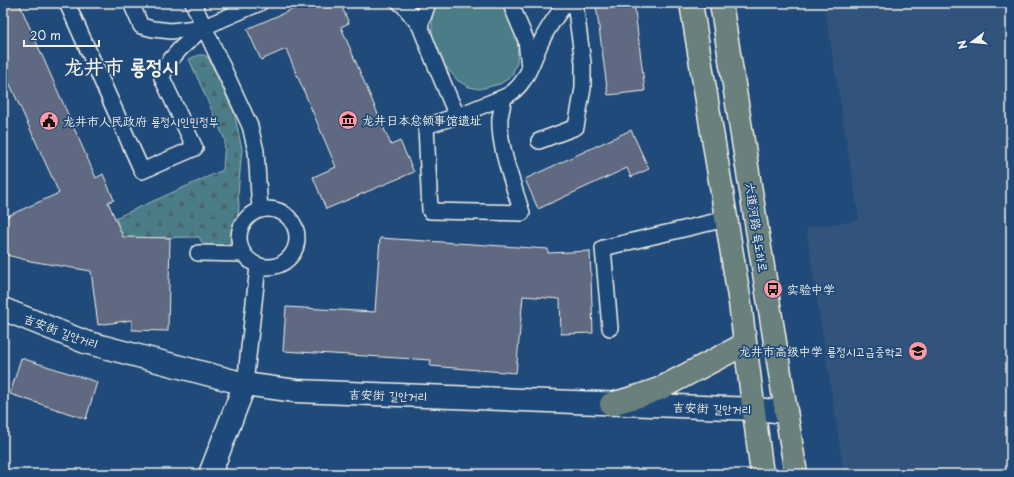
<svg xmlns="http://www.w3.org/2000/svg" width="1014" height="477" font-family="'Playpen Sans','LXGW WenKai TC','Poor Story',sans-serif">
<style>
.built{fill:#32537c}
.grass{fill:#4c7d88;stroke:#a0b7b8}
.forest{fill:url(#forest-firs);stroke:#a0b7b8}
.building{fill:#606982;stroke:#f4f1e8}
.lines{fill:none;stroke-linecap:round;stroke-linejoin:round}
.service-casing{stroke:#f4f1e8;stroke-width:18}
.minor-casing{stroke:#f4f1e8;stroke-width:25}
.tertiary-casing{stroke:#f4f1e8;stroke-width:25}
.trunk-casing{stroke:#f4f1e8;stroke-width:25}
.service{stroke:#1f4a7a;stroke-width:15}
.minor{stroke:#1f4a7a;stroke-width:22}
.tertiary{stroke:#1f4a7a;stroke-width:22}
.trunk{stroke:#6a807c;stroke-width:22}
.labels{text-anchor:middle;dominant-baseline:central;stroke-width:3.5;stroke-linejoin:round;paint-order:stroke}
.poi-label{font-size:12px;fill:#f4f1e8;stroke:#1f4a7a;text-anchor:start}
.street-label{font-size:12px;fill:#f4f1e8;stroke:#1f4a7a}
.town-label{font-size:20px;font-weight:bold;fill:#f4f1e8;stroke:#1f4a7a}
</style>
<defs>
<pattern id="forest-firs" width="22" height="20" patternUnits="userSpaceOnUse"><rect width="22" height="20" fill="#4c7d88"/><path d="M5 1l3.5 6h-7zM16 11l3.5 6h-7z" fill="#4b656a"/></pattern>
</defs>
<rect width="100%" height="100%" fill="#1f4a7a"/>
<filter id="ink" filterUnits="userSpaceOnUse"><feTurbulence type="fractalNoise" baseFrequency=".025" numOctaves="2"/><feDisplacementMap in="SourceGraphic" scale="8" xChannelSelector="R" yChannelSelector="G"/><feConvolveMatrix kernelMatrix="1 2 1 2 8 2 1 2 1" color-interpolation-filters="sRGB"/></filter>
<g filter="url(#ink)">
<path class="built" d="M824 3H1011V474H844L806 228 859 220Z"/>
<path class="grass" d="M435 3H500L514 29 518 47 517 63 511 77 500 84 479 89 469 87 458 81 441 61 435 48 432 34V19Z"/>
<path class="forest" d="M199 55H204L208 57 234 112 242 149 238 194 239 206 238 215 234 224 233 249 205 248 199 237 119 238 118 224 115 218 223 170 225 140 189 59Z"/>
<path class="building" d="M3 3H19L96 178 103 174 114 200 108 202 123 237 170 238 168 331 132 330V320L98 325 91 271 30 261 3 254V218L59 193 3 69Z
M307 3H340L349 23 341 27 391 145 400 141 414 172 326 209 313 177 336 167 286 49 261 60 247 29Z
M611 3H634L645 91 608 95 596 5Z
M631 130 649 169 631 177 627 168 538 209 525 179Z
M380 238 548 249V253L590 251 593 333 561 334 560 299 523 296 516 373 430 366 431 360 283 351 286 307 375 312Z
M21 358 97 382 86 419 10 394Z"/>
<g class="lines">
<defs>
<path id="service" d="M67 3 142 171 195 148 162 78 167 64 180 49 204 27
M131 3 141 26 153 29 171 31 204 27 260 3
M193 3 250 126 256 151 260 210
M400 3 404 6 420 26 433 59 457 116
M510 3 512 7 526 40 529 67
M420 26 428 3
M504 97C503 104 501 111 500 118 498 146 514 186 522 213L430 211 426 126 457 116 504 97C526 88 532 61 541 42 547 28 557 15 566 3
M539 141 576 127 583 88V63L575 3
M239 238a29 29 0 1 1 58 0a29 29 0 1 1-58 0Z
M198 253 243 254
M610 328 603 248 726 219
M245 384 258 266"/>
<path id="minor" d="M210 474 245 384"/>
<path id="tertiary" d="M3 309 85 342 245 384 296 391 754 409 786 412"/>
<path id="trunk" d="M691 3 740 303 762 474
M721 3 796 474
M611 404 639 396 659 389 745 344"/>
</defs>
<use href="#service" class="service-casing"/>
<use href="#minor" class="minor-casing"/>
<use href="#tertiary" class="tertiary-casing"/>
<use href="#trunk" class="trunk-casing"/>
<use href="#service" class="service"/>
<use href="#minor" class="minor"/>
<use href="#tertiary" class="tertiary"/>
<use href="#trunk" class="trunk"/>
</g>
</g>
<defs>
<symbol id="museum-disc" viewBox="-11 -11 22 22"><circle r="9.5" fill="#ff9aa2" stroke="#1f4a7a"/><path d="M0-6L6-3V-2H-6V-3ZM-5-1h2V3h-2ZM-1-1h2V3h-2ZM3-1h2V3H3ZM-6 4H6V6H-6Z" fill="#111"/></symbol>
<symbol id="civic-disc" viewBox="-11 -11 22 22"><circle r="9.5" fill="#ff9aa2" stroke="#1f4a7a"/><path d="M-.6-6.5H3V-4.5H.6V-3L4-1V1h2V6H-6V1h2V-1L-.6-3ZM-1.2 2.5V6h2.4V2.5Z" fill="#111"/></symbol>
<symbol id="bus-disc" viewBox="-11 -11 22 22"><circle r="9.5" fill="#ff9aa2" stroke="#1f4a7a"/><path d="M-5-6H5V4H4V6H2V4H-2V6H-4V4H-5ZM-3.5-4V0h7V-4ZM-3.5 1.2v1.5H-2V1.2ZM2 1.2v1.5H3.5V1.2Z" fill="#111"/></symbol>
<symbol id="school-disc" viewBox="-11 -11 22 22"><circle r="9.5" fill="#ff9aa2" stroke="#1f4a7a"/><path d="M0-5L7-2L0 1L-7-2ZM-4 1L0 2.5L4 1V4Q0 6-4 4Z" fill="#111"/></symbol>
</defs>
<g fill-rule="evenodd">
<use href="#museum-disc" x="337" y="109" width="22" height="22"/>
<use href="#civic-disc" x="38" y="110" width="22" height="22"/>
<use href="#bus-disc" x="762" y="278" width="22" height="22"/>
<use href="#school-disc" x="907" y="340" width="22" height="22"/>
</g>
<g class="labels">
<g class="poi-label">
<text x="362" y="120">龙井日本总领事馆遗址</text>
<text x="63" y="121">龙井市人民政府 룡정시인민정부</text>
<text x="787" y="289">实验中学</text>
<text x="904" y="351" text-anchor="end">龙井市高级中学 룡정시고급중학교</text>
</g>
<g class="street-label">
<text transform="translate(757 227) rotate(81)">六道河路 륙도하로</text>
<text transform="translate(61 331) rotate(20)">吉安街 길안거리</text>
<text transform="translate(388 395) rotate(2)">吉安街 길안거리</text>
<text transform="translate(712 408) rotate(2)">吉安街 길안거리</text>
</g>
<g class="town-label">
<text x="121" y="66">龙井市 룡정시</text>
</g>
</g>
<rect width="1014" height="477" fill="none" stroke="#1f4a7a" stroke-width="16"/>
<rect x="8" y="8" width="998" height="461" fill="none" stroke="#f4f1e8" stroke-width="1.5" filter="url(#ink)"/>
<g transform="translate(972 42) rotate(254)" stroke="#1f4a7a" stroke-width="3" paint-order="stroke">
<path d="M0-3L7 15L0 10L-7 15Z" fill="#f4f1e8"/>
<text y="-6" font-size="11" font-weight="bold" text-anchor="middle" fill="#f4f1e8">N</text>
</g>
<path d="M24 40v6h75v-6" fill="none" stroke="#f4f1e8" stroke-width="2"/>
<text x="30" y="40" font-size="12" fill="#f4f1e8" stroke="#1f4a7a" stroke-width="3" paint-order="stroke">20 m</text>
</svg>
